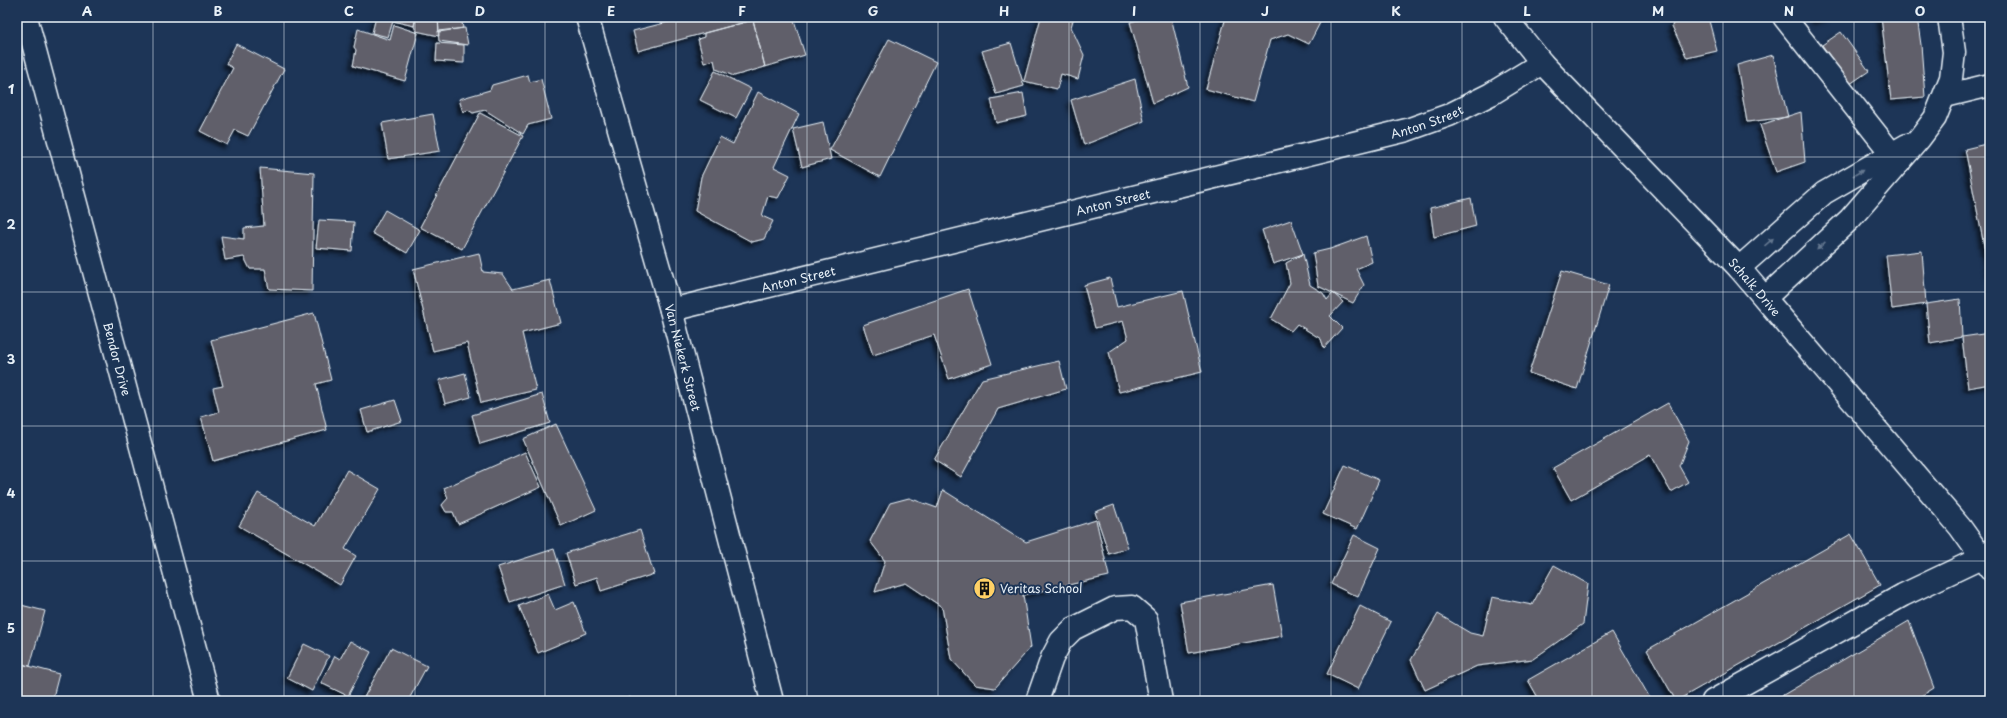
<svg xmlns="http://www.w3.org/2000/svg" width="2007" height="718" font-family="'Playpen Sans',sans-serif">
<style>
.building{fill:#605f6a;stroke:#e8f1f8;filter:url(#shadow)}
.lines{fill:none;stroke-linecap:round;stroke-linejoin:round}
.minor-casing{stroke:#e8f1f8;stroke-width:25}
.minor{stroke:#1d3557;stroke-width:22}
.oneway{fill:#64778f}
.grid{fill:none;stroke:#e8f1f8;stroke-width:1;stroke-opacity:0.55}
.labels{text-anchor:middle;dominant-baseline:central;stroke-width:4;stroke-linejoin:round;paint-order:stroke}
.street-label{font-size:12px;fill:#e8f1f8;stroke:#1d3557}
.poi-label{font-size:12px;fill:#e8f1f8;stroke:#1d3557;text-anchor:start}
.neatline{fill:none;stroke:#e8f1f8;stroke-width:1.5}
.grid-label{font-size:13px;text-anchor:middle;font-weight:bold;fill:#e8f1f8}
</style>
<defs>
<filter id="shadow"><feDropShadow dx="-3.5" dy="3.5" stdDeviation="2" flood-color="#0009"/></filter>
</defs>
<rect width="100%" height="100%" fill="#1d3557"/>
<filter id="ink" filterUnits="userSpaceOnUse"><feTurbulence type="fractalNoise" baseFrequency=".025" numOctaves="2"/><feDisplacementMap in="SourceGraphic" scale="8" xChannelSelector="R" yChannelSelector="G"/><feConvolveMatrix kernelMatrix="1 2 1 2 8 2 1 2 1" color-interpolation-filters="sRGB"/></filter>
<g filter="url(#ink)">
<path class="building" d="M376 17H416L414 26 393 21 388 37 372 33Z
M416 17H438L439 36 416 31 414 26Z
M438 17H461L463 28 439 32Z
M688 17H764L638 51 633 31Z
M764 17H793L805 55 765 67 753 20Z
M1041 17H1074L1071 27 1084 55 1078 79 1061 74 1057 89 1024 81Z
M1149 17H1171L1188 87 1153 103 1130 22Z
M1226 17H1323L1309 44 1288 34 1270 40 1253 102 1206 89Z
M1676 17H1708L1717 51 1687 58 1672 26Z
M1815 17H1831L1816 21Z
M1881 17H1917L1921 45 1925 97 1891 100Z
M753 20 765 67 734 76 716 69 714 60 704 63 698 39 704 37V33Z
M394 25 418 33 405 81 353 66 356 50 354 47 358 29 390 40Z
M465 28 468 45 439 41 438 31Z
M1841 32 1869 71 1850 84 1822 45Z
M889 39 936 62 880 177 830 150Z
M437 43 464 45V63L436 61Z
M1011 43 1024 86 996 94 982 51Z
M236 44 284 69 248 136 235 130 227 145 200 131 233 68 226 64Z
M1773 55 1788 117 1747 122 1737 65Z
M715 71 751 89 736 118 700 100Z
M528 75 530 82 541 79 551 119 528 125 523 134 485 110 473 113 468 110 463 112 459 99 490 90 492 85Z
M1135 79 1144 121 1084 145 1071 100Z
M758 92 799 114 774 167 790 175 778 198 768 196 762 216 773 221 764 239 752 242 695 211 701 177 720 137 733 144Z
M1023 93 1027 116 996 123 991 99Z
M1801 112 1805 162 1776 172 1760 125Z
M480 113 523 136 462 249 420 227Z
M433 114 440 151 388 159 382 123Z
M823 122 831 159 802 167 793 129Z
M1990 143V276L1965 149Z
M260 168 314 173 312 291 269 289 265 269H250L244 257 225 260 221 236 244 239V228L264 226Z
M1471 198 1476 226 1434 237 1430 208Z
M385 210 420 230 407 253 372 233Z
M319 220 354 222 352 251 316 248Z
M1291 220 1303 254 1273 264 1262 230Z
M1366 236 1372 262 1356 269 1364 285 1353 303 1318 286 1313 253 1330 249Z
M1922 251 1926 304 1892 309 1886 255Z
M479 253 483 272 503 274 513 289 550 280 561 323 522 333 536 390 481 403 467 343 433 351 413 269Z
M1303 254 1310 285 1323 293 1327 300 1333 293 1343 302 1330 316 1342 328 1324 348 1321 339 1297 324 1291 331 1271 319 1290 283 1286 263Z
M1562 271 1609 285 1577 389 1529 373Z
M1110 278 1117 307 1183 291 1202 372 1119 392 1109 352 1128 339 1123 321 1095 328 1084 285Z
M968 289 992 364 949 379 934 335 873 355 863 325Z
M1960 299 1962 337 1930 343 1926 304Z
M314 313 331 380 316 384 327 430 213 461 201 417 219 412 213 388 223 386 211 340Z
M1990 333V384L1968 388 1962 337Z
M1059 361 1066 389 998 409 961 477 934 460 982 379Z
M465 373 471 397 445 404 439 380Z
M542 394 550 423 480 444 472 415Z
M395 400 402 421 367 432 361 410Z
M1668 403 1689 441 1679 466 1688 482 1671 492 1650 455 1571 500 1553 468Z
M556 424 596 510 561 526 523 439Z
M525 452 541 487 458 524 453 512H446L442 505 448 498 444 488Z
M1345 465 1379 480 1357 529 1323 514Z
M347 470 380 489 345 549 356 556 340 585 239 526 258 493 315 526Z
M943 490 1026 542 1096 520 1109 576 1023 595 1031 647 995 688 975 685 951 659 942 607 906 583 875 592 885 561 870 541 890 503 909 498 937 508Z
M1114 505 1128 548 1109 554 1095 512Z
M640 530 654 574 601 591 597 577 576 584 566 553Z
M1851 534 1880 585 1676 701 1647 650Z
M1354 535 1380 548 1358 597 1331 584Z
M554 549 565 584 510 602 498 567Z
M1554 565 1588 584 1583 624 1533 659 1477 666 1425 690 1411 660 1438 614 1470 633 1483 636 1492 597 1532 605Z
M1273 585 1282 636 1189 653 1180 602Z
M548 594 555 610 574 602 586 633 538 653 519 606Z
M17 604 45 611 30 666 17 663Z
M1360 606 1391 622 1358 689 1327 674Z
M1909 621 1934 688 1913 701H1773Z
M1612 632 1650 698 1645 701H1540L1528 680Z
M350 641 371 652 348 696 321 683 335 656 340 659Z
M304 644 329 656 312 691 287 678Z
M391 648 427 666 408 701H362Z
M21 664 59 674 52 701H17V678Z
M629 697 636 701H627Z"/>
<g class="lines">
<defs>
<g id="minor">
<path id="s1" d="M26 17 209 701"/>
<path id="s2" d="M587 17 671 310 772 701"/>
<path id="s3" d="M1505 17 1542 63 1739 268 1960 527 1990 569"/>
<path d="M1784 17 1899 163"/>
<path d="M1945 96 1990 85"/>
<path d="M1739 268 1824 193 1907 145"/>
<path d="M1765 298 1850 219 1920 138 1935 118 1951 78 1954 52 1949 17"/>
<path id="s4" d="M671 310 1407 130 1449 115 1491 94 1542 63"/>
<path d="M1037 701 1052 658 1061 641 1073 629 1115 608 1132 607 1146 619 1161 701"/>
<path d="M1713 701 1903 595 1981 558 1990 551"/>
</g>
</defs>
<use href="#minor" class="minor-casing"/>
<use href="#minor" class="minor"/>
</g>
<defs><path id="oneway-solid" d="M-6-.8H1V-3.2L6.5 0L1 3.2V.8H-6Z"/></defs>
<g class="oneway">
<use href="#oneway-solid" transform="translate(1858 173) rotate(-30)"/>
<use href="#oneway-solid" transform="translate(1769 242) rotate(-41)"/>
<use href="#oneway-solid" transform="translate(1821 246) rotate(137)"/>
</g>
</g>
<path class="grid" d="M153 17V701M284 17V701M415 17V701M545 17V701M676 17V701M807 17V701M938 17V701M1069 17V701M1200 17V701M1331 17V701M1462 17V701M1592 17V701M1723 17V701M1854 17V701M17 157H1990M17 292H1990M17 426H1990M17 561H1990"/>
<defs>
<symbol id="building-disc" viewBox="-11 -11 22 22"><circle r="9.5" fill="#ffd166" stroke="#1d3557"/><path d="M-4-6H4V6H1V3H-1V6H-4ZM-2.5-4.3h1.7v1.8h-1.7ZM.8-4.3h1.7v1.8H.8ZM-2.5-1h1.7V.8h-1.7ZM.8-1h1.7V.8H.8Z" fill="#111"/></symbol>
</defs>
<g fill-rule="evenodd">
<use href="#building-disc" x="972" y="576" width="25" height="25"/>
</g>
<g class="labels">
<g class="street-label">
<text stroke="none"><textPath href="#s4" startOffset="779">Anton Street</textPath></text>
<text stroke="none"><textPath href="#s4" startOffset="455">Anton Street</textPath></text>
<text stroke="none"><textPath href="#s4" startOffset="131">Anton Street</textPath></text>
<text stroke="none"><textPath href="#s3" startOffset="368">Schalk Drive</textPath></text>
<text stroke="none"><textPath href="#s2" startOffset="354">Van Niekerk Street</textPath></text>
<text stroke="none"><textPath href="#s1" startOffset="354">Bendor Drive</textPath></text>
</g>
<g class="poi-label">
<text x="1000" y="588">Veritas School</text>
</g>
</g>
<rect width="2007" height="718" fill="none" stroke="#1d3557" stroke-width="44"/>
<rect x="22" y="22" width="1963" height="674" class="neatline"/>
<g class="grid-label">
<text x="87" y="16">A</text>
<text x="218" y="16">B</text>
<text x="349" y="16">C</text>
<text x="480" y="16">D</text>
<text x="611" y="16">E</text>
<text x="742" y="16">F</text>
<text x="873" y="16">G</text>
<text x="1004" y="16">H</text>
<text x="1134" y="16">I</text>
<text x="1265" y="16">J</text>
<text x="1396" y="16">K</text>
<text x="1527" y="16">L</text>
<text x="1658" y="16">M</text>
<text x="1789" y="16">N</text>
<text x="1920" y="16">O</text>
<text x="11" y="94">1</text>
<text x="11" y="229">2</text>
<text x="11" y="364">3</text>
<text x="11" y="498">4</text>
<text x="11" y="633">5</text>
</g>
</svg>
